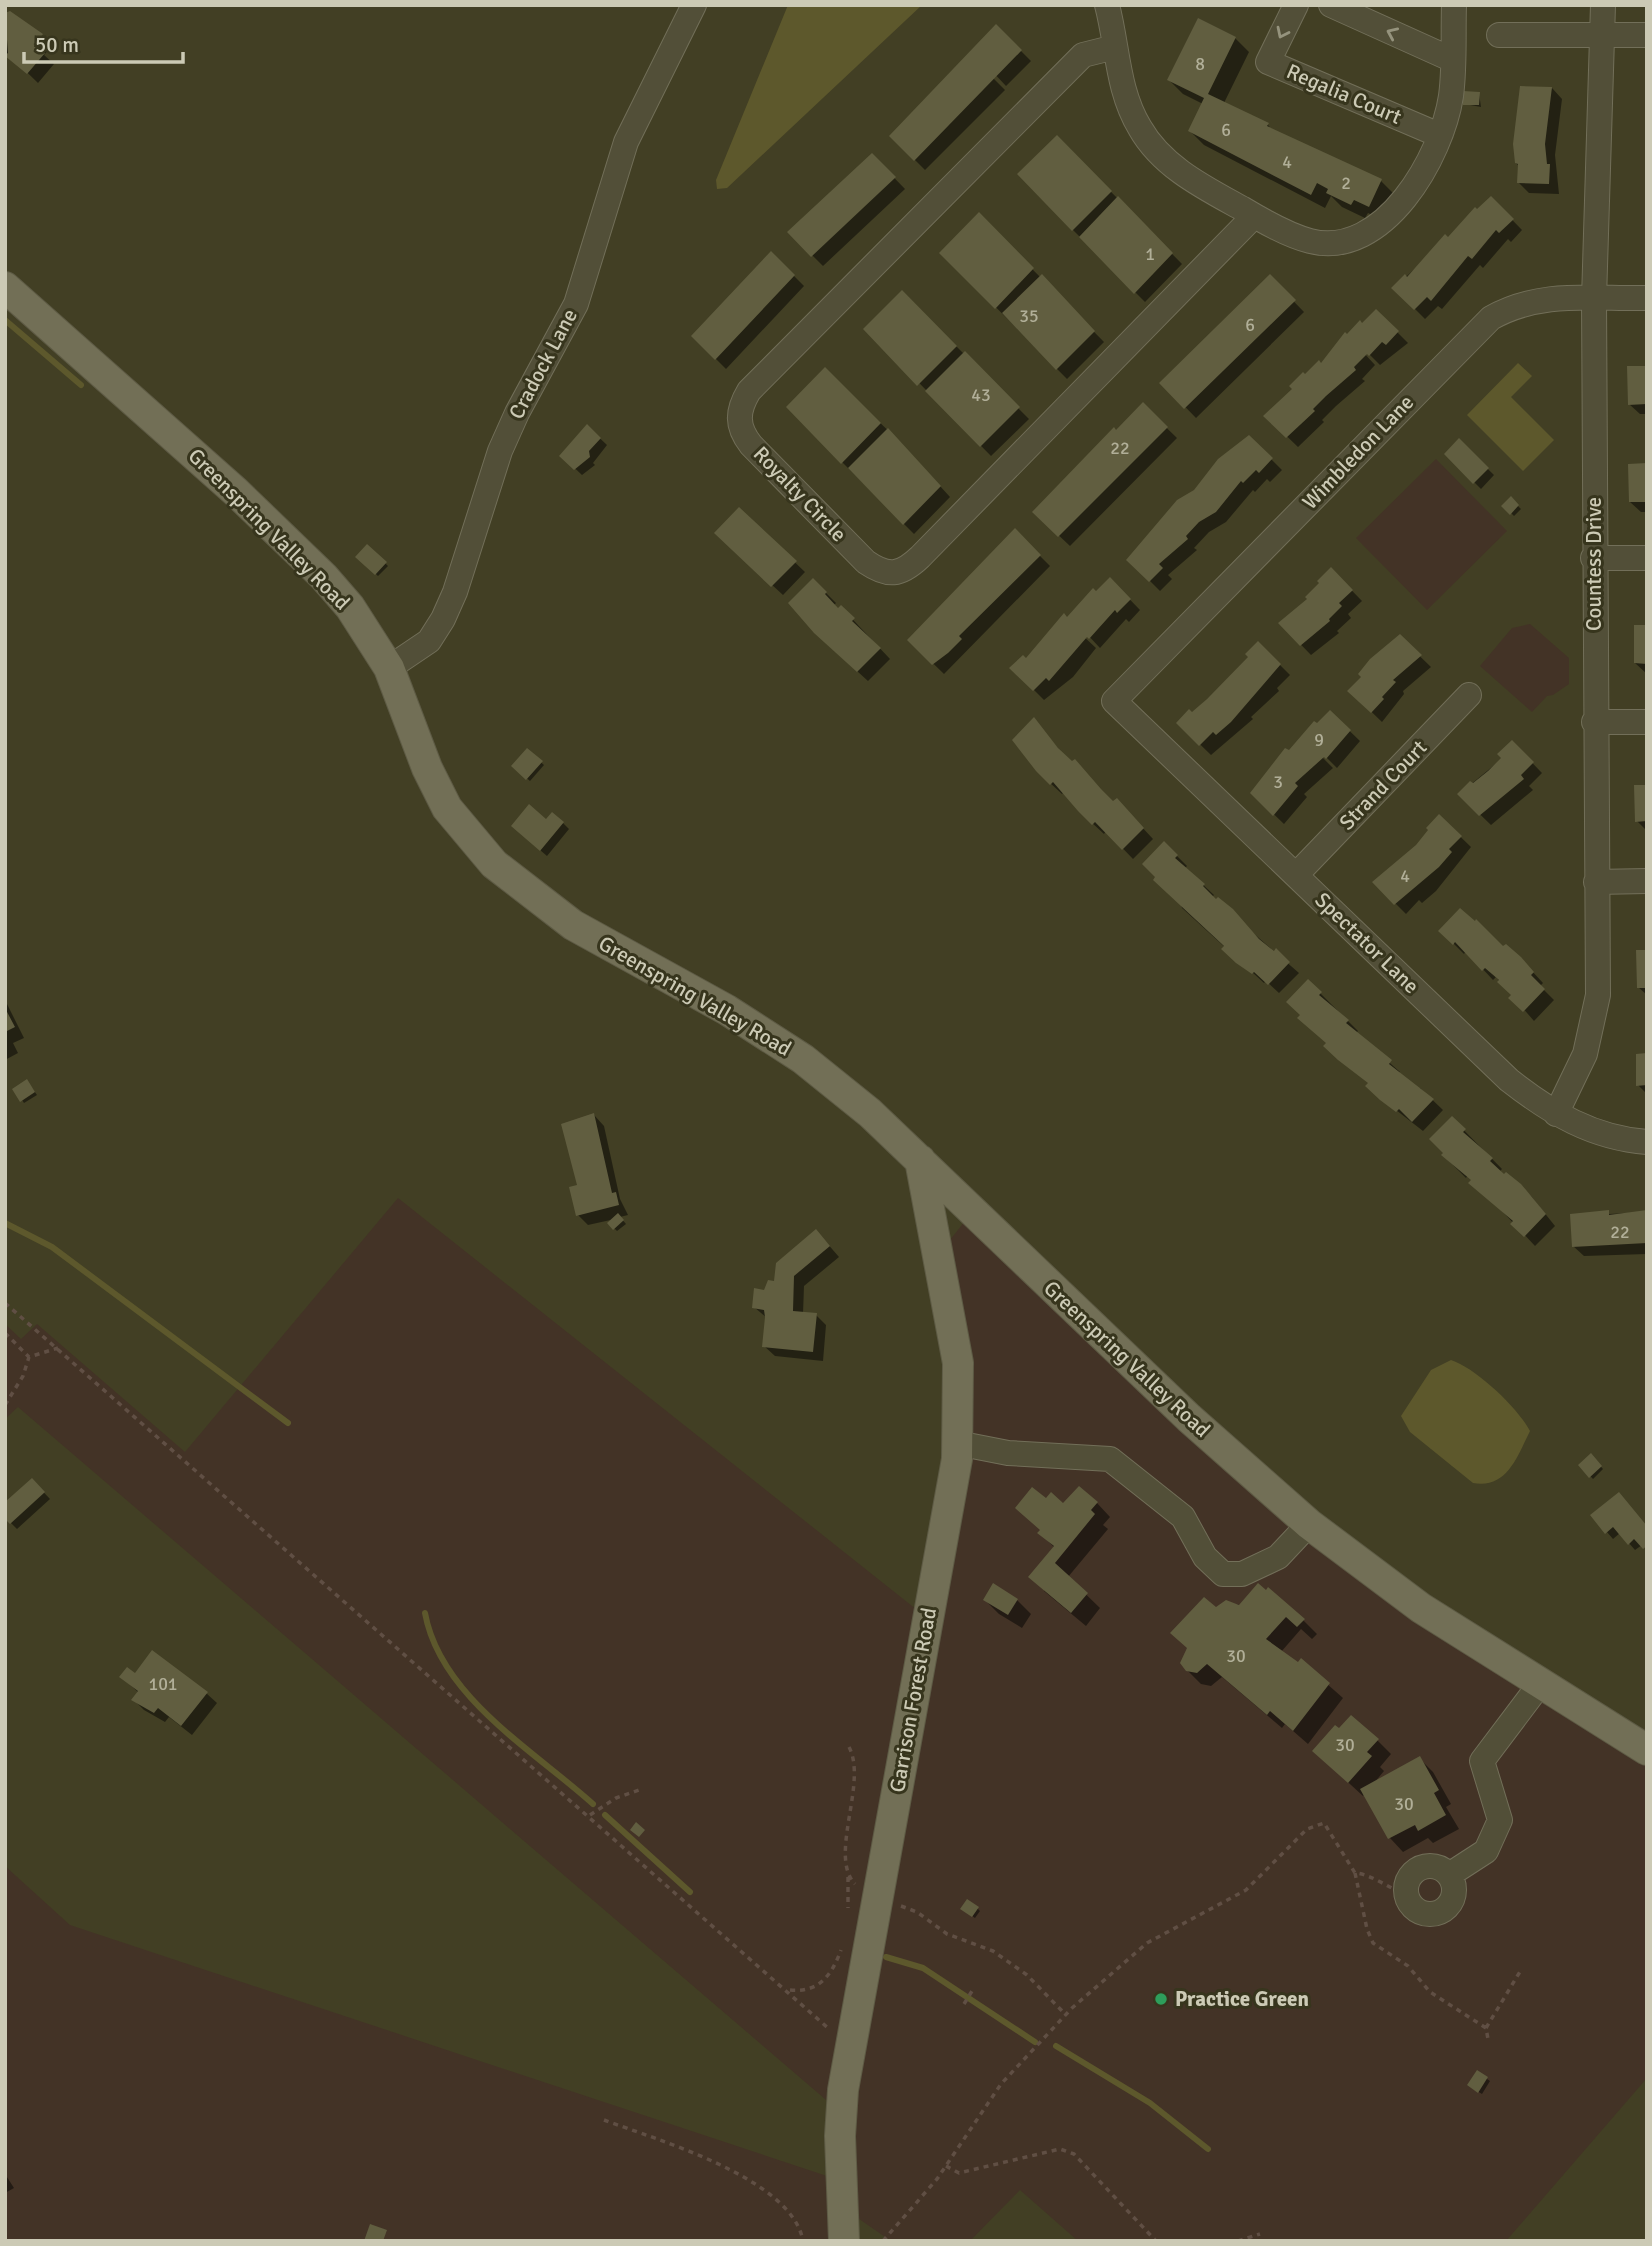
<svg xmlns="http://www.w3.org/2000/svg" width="1652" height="2246" font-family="Signika,sans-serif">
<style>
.green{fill:#433326}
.water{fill:#5d582c}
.shadow{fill:#0007}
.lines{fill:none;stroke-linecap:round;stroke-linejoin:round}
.stream{stroke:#5d582c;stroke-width:6}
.building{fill:#615e40}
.minor-casing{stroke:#726f59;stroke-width:26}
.major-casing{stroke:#5e5b45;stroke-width:32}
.path{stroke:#604f44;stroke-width:3.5;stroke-dasharray:5 5;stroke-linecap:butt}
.minor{stroke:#524f38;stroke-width:24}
.major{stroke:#726f56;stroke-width:30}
.oneway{stroke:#95937d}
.leisure-dot{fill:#2e9e5b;stroke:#37351d;stroke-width:2.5}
.labels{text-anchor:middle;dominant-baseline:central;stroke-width:6;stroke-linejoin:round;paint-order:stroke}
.number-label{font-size:18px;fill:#b1af98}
.street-label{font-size:21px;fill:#cccab5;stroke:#37351d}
.poi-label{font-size:21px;font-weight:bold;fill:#cccab5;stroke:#37351d;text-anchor:start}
</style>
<rect width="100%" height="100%" fill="#423f24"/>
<path class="green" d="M1436 459 1507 531 1427 610 1356 538Z
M1530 624 1569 658V684L1553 695 1547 696 1532 712 1480 666 1512 628Z
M398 1198 936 1625 950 1240 965 1221 1180 1427 1647 1763V2078L1506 2241H1078L1020 2190 970 2241H891L833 2201V2241H5V1866L70 1925 830 2177 832 2105 18 1407 5 1419V1324L21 1339 37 1324 185 1452Z"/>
<path class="water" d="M788 5H922L727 188 717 189 716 180Z
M1518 363 1532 376 1511 397 1554 440 1523 471 1467 415Z
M1451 1360C1476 1368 1518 1408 1530 1431 1517 1457 1507 1489 1473 1483L1410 1432 1401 1416 1431 1370Z"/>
<path class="shadow" d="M10 14 52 46 44 55 54 64 38 83 5 51V15Z
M996 26 1031 61 1006 86 990 69 987 72 1005 90 925 170 891 136Z
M1235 38 1249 52 1224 103 1268 125 1274 132 1381 181 1395 195 1383 220 1368 213 1365 218 1342 207 1331 196 1325 208 1204 145 1190 131 1203 104 1183 94 1169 80Z
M1552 88 1562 99 1555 155 1559 194 1529 193 1519 183V166L1516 163Z
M1479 93 1481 107 1465 104Z
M1057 137 1182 264 1145 302 1046 203Z
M872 155 905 189 823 266 790 233Z
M1491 198 1522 230 1511 242 1508 239 1483 268 1480 265 1442 309 1438 306 1425 319 1394 288Z
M979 215 1104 342 1067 379 942 253Z
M771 253 804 286 726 369 693 336Z
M1270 277 1304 312 1196 418 1162 383Z
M902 292 1029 419 991 456 866 329Z
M1376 311 1408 343 1380 365 1364 349 1362 351 1375 365 1362 379 1365 381 1336 406 1322 420 1324 422 1298 447 1266 416Z
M1647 367V414H1640L1629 404Z
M825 370 898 440 950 497 914 534 842 462Z
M1143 405 1177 438 1070 546 1034 512Z
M588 427 607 445 593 463 595 465 582 475 562 456Z
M1249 437 1282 470 1270 482 1267 479 1255 492 1253 490 1226 522 1209 532 1194 548 1197 550 1168 575 1172 579 1160 591 1129 560Z
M1459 441 1494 475 1481 489 1446 454Z
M1647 463V512H1641L1630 502Z
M1511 499 1521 509 1514 516 1504 506Z
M739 509 805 572 783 595 726 543Z
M1015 531 1050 566 944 674 909 640Z
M367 546 388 566 378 576 358 557Z
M1331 569 1362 601 1348 614 1351 618 1337 631 1339 633 1311 655 1280 623 1310 599Z
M1110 579 1140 610 1129 622 1126 619 1100 648 1084 631 1081 634 1096 648 1073 677 1044 700 1012 668 1026 661Z
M813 580 836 603 834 605 838 610 841 607 890 659 868 681 826 643Z
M1647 627V674L1635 663Z
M1399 636 1431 667 1403 691 1404 694 1382 722 1350 691Z
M1258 643 1290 675 1277 688 1279 691 1251 717 1253 719 1211 755 1178 723 1192 714 1250 657Z
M1330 712 1360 741 1337 768 1321 752 1319 754 1333 768 1304 794 1307 797 1284 824 1252 793Z
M1034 720 1067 759 1111 801 1127 811 1153 839 1133 859 1106 831 1104 834 1090 821 1064 792 1062 794 1048 781Z
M1512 742 1542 773 1529 786 1533 790 1491 825 1459 794 1503 758Z
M527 750 544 765 530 781 513 766Z
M1647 787V831L1637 821Z
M1439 816 1471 847 1436 891 1422 903 1419 900 1406 914 1374 882 1417 847Z
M546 821 563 823 569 829 547 856 519 832Z
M1164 843 1187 866 1185 868 1214 895 1212 897 1299 973 1279 993 1266 981 1264 983 1182 908Z
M1441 931 1504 949 1531 970 1543 983 1540 986 1554 1000 1534 1021 1496 977 1493 980 1466 951 1464 954Z
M1647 953V995L1638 987Z
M1308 981 1358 1031 1356 1033 1400 1072 1398 1075 1418 1090 1420 1088 1443 1110 1423 1131 1378 1096 1370 1084 1302 1015Z
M5 1000 24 1038 13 1043 18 1053 5 1060Z
M1647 1055V1094L1638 1085Z
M29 1084 37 1095 24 1103 22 1100Z
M594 1115 604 1126 620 1199 628 1215 620 1217 626 1224 617 1231 609 1223 615 1219 588 1225 578 1215 579 1186Z
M1452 1118 1502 1169 1499 1172 1531 1196 1555 1226 1535 1246 1468 1175 1466 1178 1443 1155Z
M1647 1212V1254L1584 1256 1573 1246 1572 1216Z
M826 1242 839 1257 804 1286 803 1314 816 1315 826 1325 823 1361 775 1356 764 1346 767 1318 754 1307 765 1292Z
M1591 1456 1603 1469 1593 1479 1580 1465Z
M32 1480 50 1499 17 1529 5 1517Z
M1047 1500 1063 1505 1097 1503 1110 1517 1103 1525 1108 1529 1068 1577 1100 1608 1086 1626 1044 1591 1055 1548 1040 1533Z
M1593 1516 1647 1527V1550L1642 1545 1635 1550 1620 1533 1613 1539Z
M985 1600H1017L1031 1614 1022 1628 999 1614Z
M1227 1602 1303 1620 1317 1634 1312 1639 1301 1629 1281 1652 1298 1665 1301 1661 1343 1698 1308 1744 1285 1724 1282 1728 1222 1677 1211 1686 1201 1684 1187 1670 1216 1610Z
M135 1675 206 1693 217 1703 192 1735 169 1717 165 1722 144 1710 134 1700 139 1693 122 1677Z
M1377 1740 1391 1754 1380 1767 1384 1771 1374 1783 1419 1758 1433 1772 1451 1804 1446 1807 1459 1829 1433 1843 1428 1838 1403 1852 1390 1838 1365 1794 1363 1796 1314 1751Z
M977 1908 980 1911 975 1918 965 1911Z
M1477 2072 1490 2081 1482 2094 1472 2088Z
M5 2174 14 2188 5 2193Z"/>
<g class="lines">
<path class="stream" d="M5 320 81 385
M5 1223 52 1247 288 1423
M425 1613C440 1696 533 1750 593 1804
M605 1815 690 1892
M886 1957 923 1968 1035 2042
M1056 2046 1150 2103 1208 2149"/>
</g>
<path class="building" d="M10 11 43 34 35 44 45 53 27 74 5 56 8 53 5 13Z
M1198 18 1236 37 1208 94 1269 123 1267 126 1382 179 1369 207 1354 200 1351 205 1326 193 1328 189 1317 183 1311 195 1188 131 1204 98 1167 80Z
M996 24 1022 50 914 161 889 136Z
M1520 86 1552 87 1545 144 1547 164H1550L1549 184 1517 183 1518 164 1515 163 1513 144Z
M1463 91 1480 92 1479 105H1463Z
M1057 135 1112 191 1072 231 1017 174Z
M872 153 896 177 811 257 787 232Z
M1118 196 1173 253 1134 294 1079 237Z
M1491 196 1514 219 1499 233 1496 230 1472 259 1468 256 1431 301 1427 297 1414 310 1391 288 1405 274 1407 277 1445 234 1448 237 1475 207 1477 209Z
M979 212 1034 268 995 309 939 253Z
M771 251 795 275 715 360 691 336Z
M1042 274 1095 331 1056 370 1002 313Z
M1270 274 1296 300 1184 409 1159 383Z
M902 290 957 346 917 386 863 329Z
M1376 309 1399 331 1386 345 1382 342 1369 356 1367 354 1354 367 1356 370 1326 396 1313 409 1315 411 1286 438 1263 416 1292 389 1289 386 1303 372 1305 374 1319 360 1321 363 1345 332 1347 334 1360 320 1362 323Z
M965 351 1020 407 980 447 925 391Z
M1627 366H1647V404L1628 405Z
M825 367 881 423 841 464 786 407Z
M1143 402 1168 427 1058 537 1032 512 1114 427 1116 430Z
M587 424 601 438 589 451 590 457 574 470 559 456Z
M888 428 941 486 903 525 848 468Z
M1249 435 1273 458 1259 473 1256 470 1243 483 1241 481 1216 512 1199 522 1186 536 1188 539 1159 564 1163 568 1149 582 1126 560 1177 500 1194 490 1218 459Z
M1459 438 1489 468 1473 484 1444 454Z
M1647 463V502H1629L1628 464Z
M1511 496 1519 505 1510 515 1501 506Z
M739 507 797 561 771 587 714 533Z
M1015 528 1041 555 959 636 962 639 948 653 932 665 907 640Z
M367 544 387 562 375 575 355 557Z
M1331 567 1353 590 1339 603 1342 606 1329 619 1330 621 1300 646 1278 623 1307 599 1305 597 1319 583 1317 581Z
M1110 577 1131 599 1117 613 1115 610 1089 639 1087 637 1049 681 1046 678 1033 691 1009 668 1023 655 1026 658 1064 613 1067 617 1093 588 1096 591Z
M813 578 827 592 825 594 838 608 841 605 855 618 852 621 881 648 857 672 814 633 788 603Z
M1634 625H1647V664L1634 663Z
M1400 634 1422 655 1393 680 1396 682 1382 697 1384 699 1371 713 1347 691 1361 677 1358 674 1370 659Z
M1258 641 1281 664 1231 722 1216 735 1213 732 1199 746 1176 723 1189 709 1192 712 1207 699 1248 657 1245 654Z
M1330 710 1351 730 1326 759 1324 757 1295 783 1298 786 1273 816 1250 793 1285 748 1289 750 1314 721 1317 723Z
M1034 717 1058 748 1072 761 1075 759 1101 789 1113 801 1117 798 1144 828 1122 850 1095 822 1092 825 1078 811 1053 782 1050 785 1036 771 1012 740Z
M1512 740 1534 762 1521 775 1524 779 1479 816 1457 794 1470 781 1473 783 1488 771 1501 758 1497 754Z
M527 748 543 761 526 780 511 766Z
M1634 785H1647V821L1635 822Z
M529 804 546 819 552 812 564 822 540 851 511 826Z
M1439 814 1462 836 1449 849 1452 852 1439 867 1394 905 1372 882 1416 845 1428 830 1426 828Z
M1164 841 1178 855 1175 858 1205 884 1203 886 1216 899 1218 897 1233 909 1259 939 1274 951 1276 948 1290 962 1268 985 1254 972 1252 974 1236 963 1221 949 1224 946 1153 880 1155 877 1142 864Z
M1460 908 1475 921 1476 919 1503 946 1506 944 1521 957 1534 972 1531 975 1545 989 1523 1012 1508 998 1511 995 1497 982 1499 980 1485 968 1482 971 1455 942 1453 945 1438 931Z
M1636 950H1647V988H1637Z
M1308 979 1322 992 1319 995 1349 1020 1346 1023 1392 1060 1389 1064 1434 1099 1412 1122 1399 1109 1396 1112 1380 1100 1365 1086 1368 1083 1338 1060 1323 1046 1326 1043 1297 1018 1300 1015 1286 1002Z
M5 1008 15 1027 5 1032Z
M1647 1053V1085L1636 1086V1054Z
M27 1079 35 1092 20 1102 12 1089Z
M594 1113 612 1193 616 1192 619 1205 576 1216 569 1187 577 1185 561 1124Z
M1452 1116 1466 1129 1463 1132 1493 1158 1490 1161 1504 1174 1506 1172 1521 1184 1546 1214 1524 1237 1510 1224 1513 1221 1468 1183 1471 1180 1441 1155 1443 1153 1429 1139Z
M1609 1210V1215L1647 1210V1243L1572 1247 1570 1214Z
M618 1213 624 1220 613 1230 607 1223Z
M816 1229 830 1246 794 1276 793 1311 817 1313 813 1352 762 1347 765 1317 764 1310 752 1308 754 1288 764 1290 768 1280 774 1281 776 1263Z
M1591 1453 1602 1466 1589 1478 1578 1465Z
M32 1478 45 1492 10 1524 5 1519V1502Z
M1079 1486 1098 1502 1091 1510 1095 1514 1055 1563 1088 1593 1071 1613 1028 1577 1054 1546 1037 1533 1040 1530 1015 1508 1032 1487 1046 1498 1051 1492 1063 1503Z
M1619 1492 1647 1526V1546L1643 1549 1634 1539 1628 1545 1613 1527 1605 1534 1590 1515Z
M993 1583 1018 1599 1008 1615 983 1600Z
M1258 1583 1266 1590 1268 1587 1305 1619 1297 1627 1286 1617 1266 1639 1298 1662 1301 1658 1330 1683 1293 1731 1270 1711 1267 1715 1207 1664 1197 1673 1186 1671 1180 1663 1187 1648 1170 1633 1204 1597 1216 1607 1226 1600 1239 1605Z
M152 1650 208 1692 181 1726 158 1708 154 1713 131 1700 138 1691 119 1677 127 1667 135 1673Z
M1351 1715 1379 1739 1367 1752 1372 1756 1348 1783 1312 1751 1335 1725 1339 1728Z
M1420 1756 1439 1790 1434 1793 1446 1815 1418 1831 1415 1825 1388 1839 1360 1789Z
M636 1822 645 1830 639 1837 630 1830Z
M967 1899 979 1907 972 1917 960 1909Z
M1477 2070 1488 2077 1478 2093 1467 2085Z
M370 2224 387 2230 383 2241H364Z"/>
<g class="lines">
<defs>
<path id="minor" d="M1107 5C1118 47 1117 90 1140 128 1162 167 1205 188 1243 209 1263 221 1287 235 1310 241 1384 260 1442 156 1451 96 1455 66 1453 35 1454 5
M1296 5 1268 62 1439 135
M1331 5 1453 60
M1499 35H1647
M1115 47 1083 55 749 391C737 411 736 426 751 445L866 562C888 577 900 576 920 557L1254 216
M1647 298C1591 299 1541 290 1491 318L1114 701 1509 1080C1551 1113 1593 1138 1647 1142
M1593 558H1647
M389 668 429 641 443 619 455 592 500 451 517 413 576 304 626 142 694 5
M1594 722H1647
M1296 875 1469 695
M1596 882 1647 881
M1556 1114 1585 1054 1598 995 1594 299 1603 5
M957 1443 1008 1453 1110 1459 1183 1517 1205 1557 1223 1574H1242L1278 1557 1309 1524
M1406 1890a24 24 0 1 1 48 0a24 24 0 1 1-48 0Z
M1449 1875 1486 1851 1500 1820 1482 1761 1540 1684"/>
<path id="major" d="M5 287 236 492 324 577 350 607 389 668 427 768 447 808 494 864 573 925 727 1010 803 1059 870 1113 1189 1418 1309 1524 1421 1608 1647 1750
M844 2241 840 2136 843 2090 957 1459 958 1363 920 1160"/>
</defs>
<use href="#minor" class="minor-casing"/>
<use href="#major" class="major-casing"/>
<path class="path" d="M5 1303 828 2028
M5 1333 29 1357
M5 1405 23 1376 29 1357 58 1348
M849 1747C868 1783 828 1856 855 1884
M590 1815 616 1798 642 1789
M1355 1873 1367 1929 1373 1943 1408 1966 1430 1992 1486 2028 1488 2039
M848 1877V1908
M901 1906 917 1912 947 1934 993 1951 1027 1975 1066 2015
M790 1990C820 1993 832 1974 841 1950
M964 2004 972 1991
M1486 2028 1521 1970
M604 2120C657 2140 792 2178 803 2241
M946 2166 959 2173 1060 2149 1074 2154 1156 2241
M883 2241 937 2179 1001 2084 1072 2008 1147 1943 1246 1890 1307 1829 1324 1823 1355 1873C1372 1874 1389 1889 1406 1894
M1238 2241 1260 2234"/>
<use href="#minor" class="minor"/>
<use href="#major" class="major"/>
</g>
<defs><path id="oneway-chevron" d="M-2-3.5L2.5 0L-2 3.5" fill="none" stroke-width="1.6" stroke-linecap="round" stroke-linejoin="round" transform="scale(1.75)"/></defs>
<g class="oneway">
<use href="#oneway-chevron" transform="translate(1282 33) rotate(116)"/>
<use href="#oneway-chevron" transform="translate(1392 33) rotate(-156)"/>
</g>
<circle class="leisure-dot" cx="1161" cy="1999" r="7"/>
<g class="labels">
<g class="number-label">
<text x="1200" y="64">8</text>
<text x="1226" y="130">6</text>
<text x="1287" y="162">4</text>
<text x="1346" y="183">2</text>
<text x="1150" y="254">1</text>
<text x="1029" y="316">35</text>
<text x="1250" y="325">6</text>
<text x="981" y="395">43</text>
<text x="1120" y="448">22</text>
<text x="1319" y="740">9</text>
<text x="1278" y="782">3</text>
<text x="1405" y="876">4</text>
<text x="1620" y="1232">22</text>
<text x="1236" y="1656">30</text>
<text x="163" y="1684">101</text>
<text x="1345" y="1745">30</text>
<text x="1404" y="1804">30</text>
</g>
<g class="street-label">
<text transform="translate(1344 94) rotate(23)">Regalia Court</text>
<text transform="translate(543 364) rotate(-62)">Cradock Lane</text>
<text transform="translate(1358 452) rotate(-46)">Wimbledon Lane</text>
<text transform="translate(800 494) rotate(46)">Royalty Circle</text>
<text transform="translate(269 529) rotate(45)">Greenspring Valley Road</text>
<text transform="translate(1594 564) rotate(-90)">Countess Drive</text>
<text transform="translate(1383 785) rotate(-46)">Strand Court</text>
<text transform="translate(1367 943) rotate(44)">Spectator Lane</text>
<text transform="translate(695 996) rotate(30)">Greenspring Valley Road</text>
<text transform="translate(1127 1359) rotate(43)">Greenspring Valley Road</text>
<text transform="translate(913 1700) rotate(-80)">Garrison Forest Road</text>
</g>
<g class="poi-label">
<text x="1175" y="1999">Practice Green</text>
</g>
</g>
<rect width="1652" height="2246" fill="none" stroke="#cccab5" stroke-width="14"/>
<path d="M24 52v10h159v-10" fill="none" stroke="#cccab5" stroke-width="3.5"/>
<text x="35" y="52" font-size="21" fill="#cccab5" stroke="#37351d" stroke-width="5" paint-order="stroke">50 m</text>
</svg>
